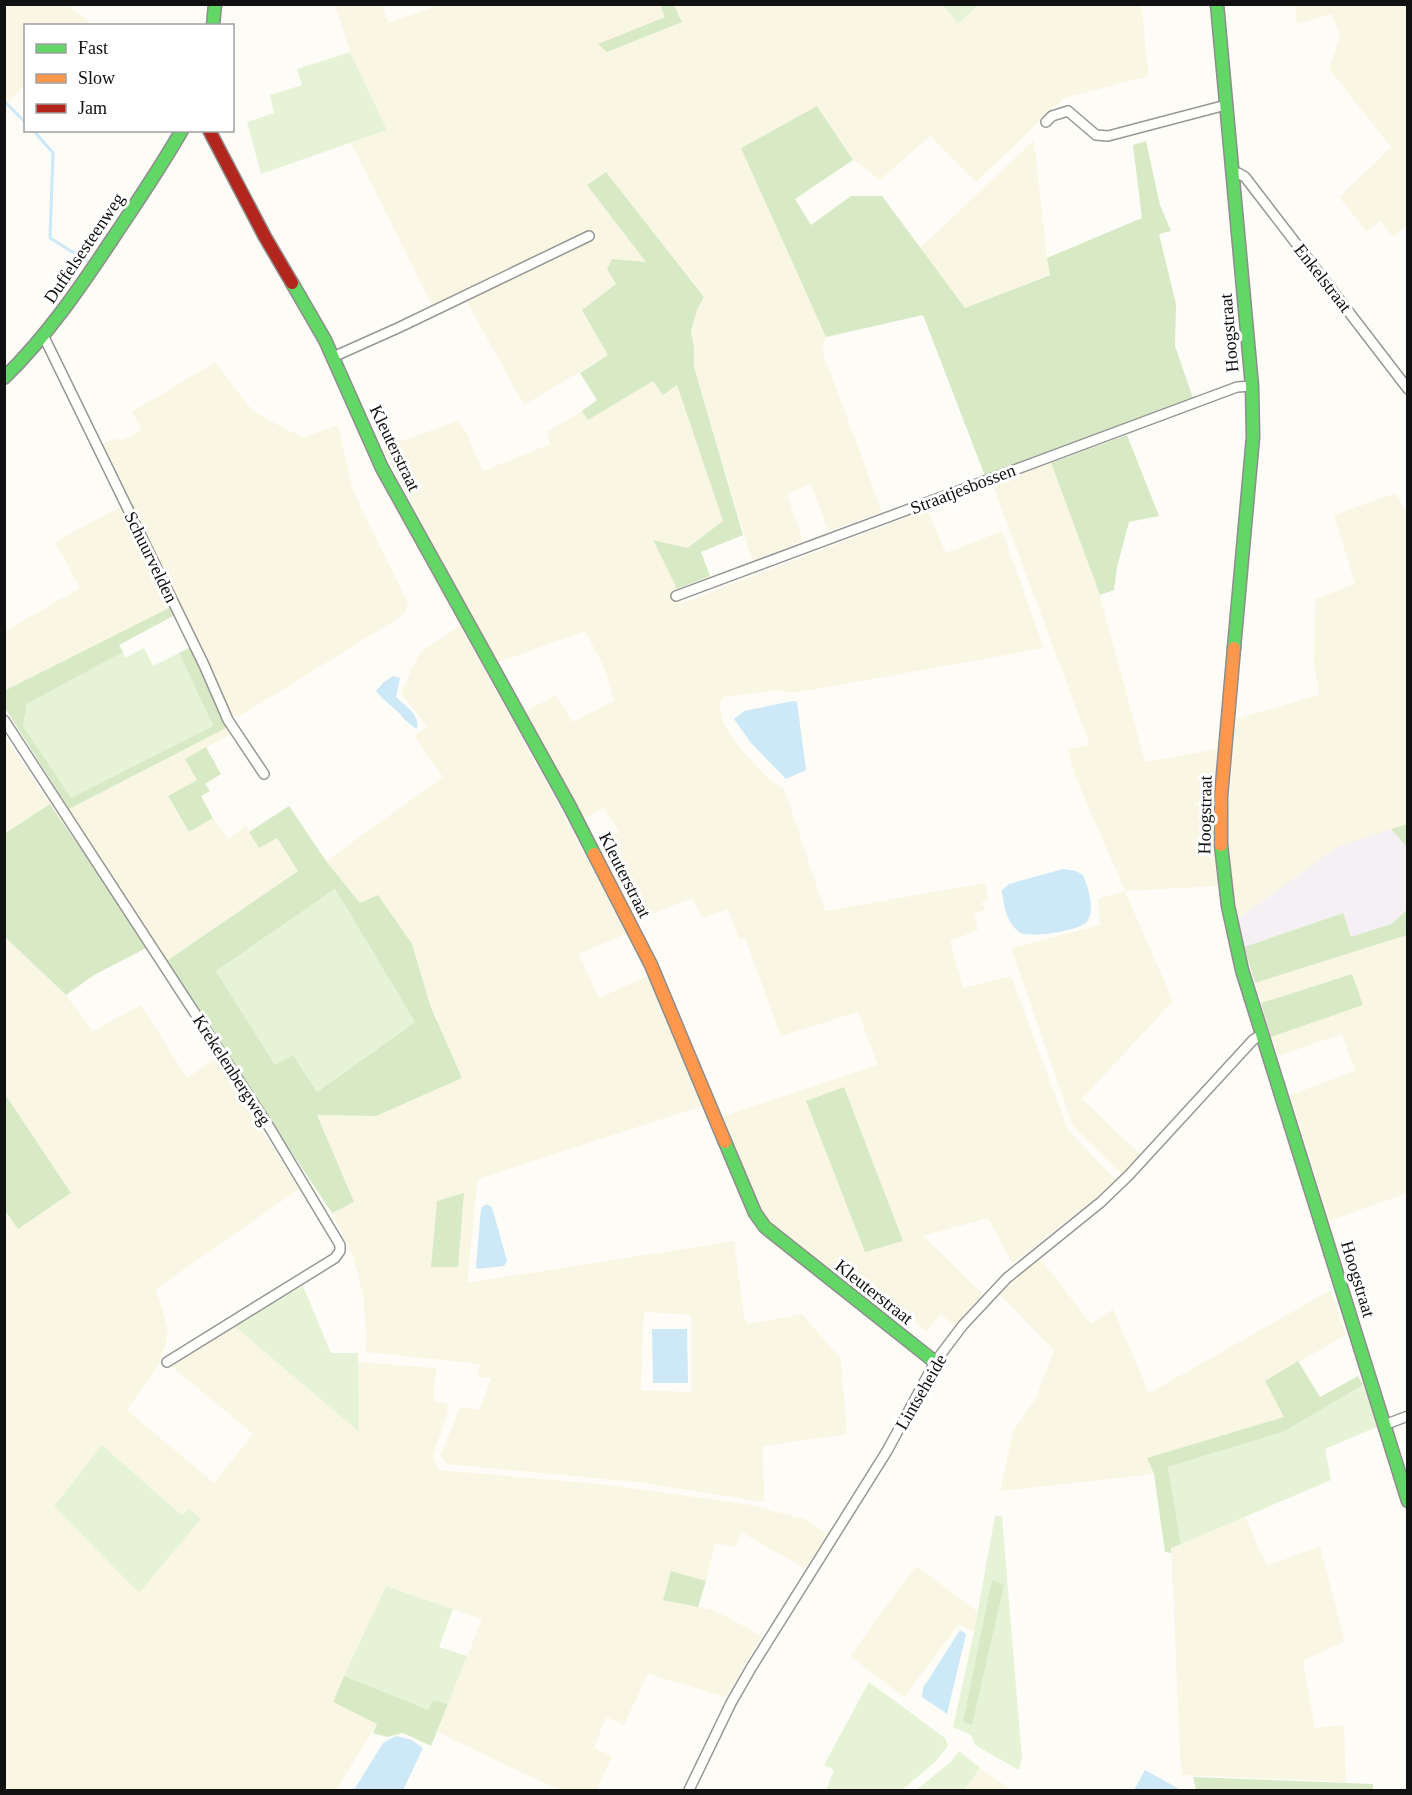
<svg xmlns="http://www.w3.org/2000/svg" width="1412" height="1795" font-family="'Times New Roman',serif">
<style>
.industrial{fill:#f5f0f3}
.farmland{fill:#f9f7e4;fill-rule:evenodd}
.green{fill:#e7f3d7}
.forest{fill:#d8eac5;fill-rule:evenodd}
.water{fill:#cde8f7}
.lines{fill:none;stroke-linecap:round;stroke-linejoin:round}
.stream{stroke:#cde8f7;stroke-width:3}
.street-casing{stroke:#979795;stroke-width:12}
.fast-casing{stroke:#8e8d8b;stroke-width:15}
.slow-casing{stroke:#8e8d8b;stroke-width:15}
.jam-casing{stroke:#8e8d8b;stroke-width:15}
.street{stroke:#fffffe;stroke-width:9}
.fast{stroke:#63d668;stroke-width:12}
.slow{stroke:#ff974d;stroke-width:12}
.jam{stroke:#b3261e;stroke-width:12}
.labels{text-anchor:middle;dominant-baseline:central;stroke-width:6;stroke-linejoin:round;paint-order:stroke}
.street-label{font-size:18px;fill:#111;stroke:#fff}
</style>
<rect width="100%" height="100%" fill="#fdfcf7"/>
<path class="industrial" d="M1391 829 1407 847V910L1391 924 1351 938 1342 913 1244 947 1237 919 1337 847Z"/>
<path class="farmland" d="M5 4 68 5 92 25 26 26 25 84 5 106Z
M335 5H382L388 23 439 5H659L665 17 598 44 682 22 674 5H943L958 24 978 5H1141L1149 76 1064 98 976 182 930 136 880 180 853 160 817 106 742 148 826 337 822 350 882 512 828 531 811 484 787 494 803 541 752 561 694 367V347L691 331 697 310 704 296 605 172 588 185 646 262 617 284 608 355 524 405 461 291 432 306 351 143 387 130 350 52Z
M1295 5H1407V225L1393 237 1381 221 1366 231 1339 197 1391 147 1329 69 1340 35 1332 14 1297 24Z
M1034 140 1047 258 1050 274 965 308 920 248Z
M215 362 252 410 285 429 304 437 338 425 353 491 408 603 405 614 238 717 229 713 102 444 116 438 119 442 142 430 132 412Z
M653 380 677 385 723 521 686 548 653 541 677 589 680 604 927 510 946 553 1002 531 1044 648 800 692 773 691 723 697 719 703 724 725 737 745 769 779 785 790 825 911 985 883 989 899 982 902 985 910 974 914 978 930 950 941 963 988 1011 976 1068 1130 1118 1182 1012 1263 988 1218 923 1236 983 1294 954 1326 941 1314 926 1332 897 1308 886 1319 761 1216 720 1117 878 1065 858 1012 781 1036 745 938 739 939 728 909 702 918 692 898 632 922 595 844 619 832 604 808 581 820 524 712 556 695 573 722 614 701 604 667 585 631 496 663 382 448 458 421 465 430 483 471 550 444 547 432 582 411 588 420Z
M1051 463 1100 595 1145 762 1217 749 1213 828 1218 886 1125 891 1173 1001 1082 1099 1141 1155 1122 1174 1073 1126 1011 948 1100 925 1098 899 1125 891 1076 778 1067 749 1090 745 992 483Z
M1396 493 1408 516 1407 824 1337 847 1237 919 1230 873 1227 828 1236 719 1319 695 1314 664 1315 599 1355 584 1334 515Z
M124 505 171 607 5 691V631L80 588 55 542Z
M460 626 628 933 579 954 599 998 649 975 705 1105 478 1179 467 1283 734 1241 744 1317 748 1324 802 1314 841 1359 847 1434 763 1446 764 1502 637 1482 447 1464 440 1456 460 1407 480 1410 491 1378 477 1377 480 1364 366 1352 364 1299 351 1250 332 1213 353 1202 317 1115 376 1116 438 1019 430 1005 412 944 360 903 326 861 443 777 414 736 427 727 401 692 420 652ZM644 1312 691 1315V1392L641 1390Z
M228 727 232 733 186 759 198 780 168 797 189 832 213 818 228 839 246 826 259 848 276 838 299 870 165 962 69 809Z
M8 741 50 804 5 834 4 742Z
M1407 935V1193L1329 1221 1290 1095 1355 1071 1342 1034 1278 1056 1271 1037 1362 1004 1351 974 1261 1003 1255 983Z
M5 937 66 995 93 1031 141 1005 187 1078 216 1058 299 1189 156 1289 168 1329 166 1343 159 1364 127 1410 214 1483 253 1434 170 1365 233 1325 358 1431V1362L436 1368 434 1401 448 1404 447 1414 433 1455 439 1470 608 1485 746 1504 805 1519 828 1535 806 1569 741 1532 736 1547 715 1543 706 1581 671 1572 663 1600 714 1610 762 1636 726 1697 648 1674 624 1725 606 1717 594 1748 612 1756 597 1790H559L437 1732 482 1619 386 1586 333 1702 377 1724 336 1790H5L4 1211 18 1229 71 1193 5 1094ZM102 1445 183 1515 54 1506Z
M1039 1257 1091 1324 1113 1309 1149 1393 1331 1290 1346 1335 1265 1381 1284 1417 1147 1458 1154 1474 1000 1491 1013 1431 1036 1398 1054 1350 999 1294Z
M1245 1517 1267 1566 1320 1546 1345 1641 1303 1661 1315 1728 1344 1725 1346 1782 1181 1775 1171 1548Z
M916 1566 977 1611 974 1632 959 1624 904 1697 850 1656Z
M980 1768 1012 1790H964Z"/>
<path class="green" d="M943 5H978L958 24Z
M350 52 387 130 261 174 247 122 274 113 270 95 302 85 297 69Z
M144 648 153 666 179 653 213 726 70 799 23 726 27 704 123 652 125 658Z
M335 889 415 1022 317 1092 293 1055 275 1065 216 971Z
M303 1286 331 1353H358L359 1432 233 1325Z
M1363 1385 1379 1426 1325 1449 1331 1480 1181 1544 1168 1467 1283 1432Z
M102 1445 182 1515 189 1509 201 1519 139 1593 54 1506Z
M995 1516H1002L1022 1759 1019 1770 975 1745 971 1735 953 1727 974 1632Z
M386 1586 453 1609 439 1647 467 1656 448 1704 433 1700 428 1711 344 1676Z
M869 1682 945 1738 948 1746 935 1762 902 1790H826L834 1770 824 1765Z
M959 1751 980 1768 964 1790H916L951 1762Z"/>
<path class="forest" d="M660 5H674L682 22 607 52 598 44 665 17Z
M817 106 853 160 795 199 811 225 851 196H882L965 308 1050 275 1047 258 1142 218 1133 145 1146 141 1160 205 1171 231 1159 234 1176 304 1175 346 1193 398 985 476 923 315 826 337 741 148Z
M606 172 704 297 697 310 691 331 694 347V367L743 535 701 552 710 576 677 589 653 540 687 548 723 521 677 385 663 395 653 381 588 420 582 411 597 400 580 373 608 355 582 310 616 284 607 269 612 259 646 262 587 185Z
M1127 435 1159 516 1129 522 1117 567 1114 590 1100 595 1051 463Z
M171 607 175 615 119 645 123 652 27 704 23 726 71 798 213 726 179 653 191 647 228 727 69 809 5 708 4 691Z
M206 747 221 774 205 784 210 791 201 796 213 818 189 832 168 796 197 780 185 759Z
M50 804 148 947 94 975 66 995 5 937 4 834Z
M289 806 326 861 360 903 378 895 412 944 430 1005 462 1078 376 1116 317 1115 354 1202 332 1213 165 962 298 871 277 838 259 848 249 832ZM335 889 415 1022 317 1092 293 1055 275 1065 216 971Z
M1407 824 1408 825 1407 847 1391 829Z
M1407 910V935L1255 983 1244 947 1343 913 1351 937 1391 924Z
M1352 974 1363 1005 1271 1037 1261 1003Z
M844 1087 903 1241 865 1252 806 1101Z
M5 1094 71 1193 18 1229 5 1211Z
M464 1193 458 1267H431L437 1201Z
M1298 1361 1320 1397 1358 1376 1363 1385 1283 1432 1168 1467 1181 1544 1171 1548V1553L1165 1552 1154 1474 1147 1458 1284 1417 1265 1381Z
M671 1571 706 1581 698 1607 663 1600Z
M992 1580 1004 1585 972 1725 963 1722Z
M344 1676 428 1710 433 1700 448 1704 431 1746 403 1733 387 1737 373 1733 377 1724 333 1702Z
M1193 1777 1373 1784V1790H1196Z"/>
<path class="water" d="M393 676 400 678 396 697C406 707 420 714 417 729 408 724 405 719 398 712 391 705 383 700 376 691L384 682Z
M793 701 797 702 806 770 786 779 751 743 734 719 744 711Z
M1063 869 1076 871 1083 875C1088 887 1095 907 1088 920 1083 931 1028 939 1019 932 1007 923 1003 905 1002 890L1009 884Z
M486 1204 492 1207 507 1261 504 1266 477 1269 476 1266 481 1208Z
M652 1329H687L688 1383H653Z
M960 1630 966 1634 947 1714 922 1697 923 1688Z
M396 1736 412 1740 423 1748 403 1790H354L383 1743Z
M1145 1770 1181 1790H1134Z"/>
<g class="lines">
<path class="stream" d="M4 101 26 123
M33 130 53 153 50 238 87 261"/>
<defs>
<path id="street" d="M1046 122 1052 116 1068 111 1096 135 1108 136 1226 105
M1233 173H1238L1245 177 1408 389
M44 337 204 665 228 720 264 774
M333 357 400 327 589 236
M676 596 1237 387 1252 386
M4 720 271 1130 340 1245V1251L335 1258 167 1362
M1384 1425 1408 1416
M689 1790 731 1703 751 1668 887 1451 935 1362 963 1325 1007 1278 1101 1202 1129 1175 1253 1040 1262 1034"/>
<path id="fast" d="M1217 4 1252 386 1253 437 1234 648
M213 26 215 4
M292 283 325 340 382 468 570 807 594 854
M4 378C47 336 80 288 113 238 137 202 161 167 182 130
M1221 845 1228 906 1242 970 1408 1501
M725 1142 755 1213 765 1227 935 1362"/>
<path id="slow" d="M1221 845V797L1234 648
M594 854 651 965 725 1142"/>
<path id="jam" d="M209 130 265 237 292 283"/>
</defs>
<use href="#street" class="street-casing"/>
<use href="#fast" class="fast-casing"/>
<use href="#slow" class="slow-casing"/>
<use href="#jam" class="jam-casing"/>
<use href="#street" class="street"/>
<use href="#fast" class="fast"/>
<use href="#slow" class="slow"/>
<use href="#jam" class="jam"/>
</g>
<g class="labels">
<g class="street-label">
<text transform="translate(84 248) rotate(-56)">Duffelsesteenweg</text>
<text transform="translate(1323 278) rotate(52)">Enkelstraat</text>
<text transform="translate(1229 333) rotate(-95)">Hoogstraat</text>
<text transform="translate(395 448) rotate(64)">Kleuterstraat</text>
<text transform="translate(963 489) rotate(-21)">Straatjesbossen</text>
<text transform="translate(151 557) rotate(64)">Schuurvelden</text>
<text transform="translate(1205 815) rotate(-89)">Hoogstraat</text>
<text transform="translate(625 875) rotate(63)">Kleuterstraat</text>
<text transform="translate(232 1070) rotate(57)">Krekelenbergweg</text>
<text transform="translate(1358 1279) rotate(73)">Hoogstraat</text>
<text transform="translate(874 1292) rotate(38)">Kleuterstraat</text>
<text transform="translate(921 1392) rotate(-60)">Lintseheide</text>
</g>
</g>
<rect width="1412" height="1795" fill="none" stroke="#111111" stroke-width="12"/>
<rect x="24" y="24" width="210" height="108" fill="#ffffff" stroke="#a0a0a0" stroke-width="1.5"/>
<rect x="36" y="44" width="30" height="9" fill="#63d668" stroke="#a0a0a0" stroke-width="1.5"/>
<text x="78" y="54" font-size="18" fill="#111111">Fast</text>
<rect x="36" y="74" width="30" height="9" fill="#ff974d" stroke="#a0a0a0" stroke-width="1.5"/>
<text x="78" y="84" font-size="18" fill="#111111">Slow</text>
<rect x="36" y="104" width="30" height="9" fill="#b3261e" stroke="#a0a0a0" stroke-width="1.5"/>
<text x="78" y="114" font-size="18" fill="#111111">Jam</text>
</svg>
